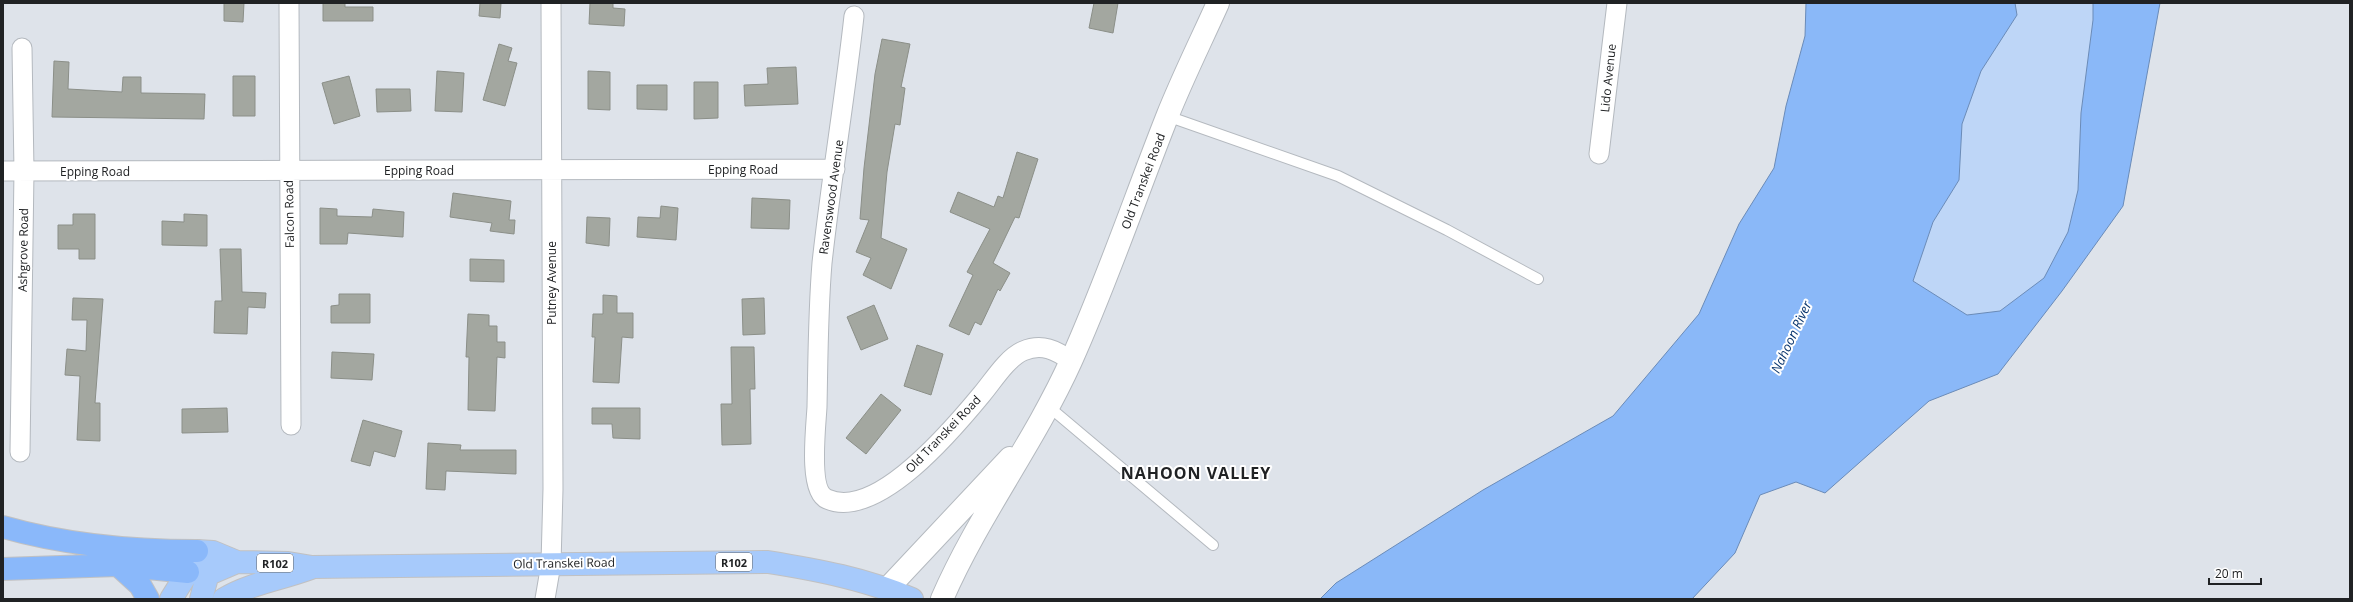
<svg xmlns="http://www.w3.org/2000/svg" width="2353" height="602" font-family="'Open Sans',sans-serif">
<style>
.green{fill:#bed6f7}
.water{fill:#8ab8f8;stroke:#6a8bb8}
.building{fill:#a3a7a0;stroke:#8b8f88}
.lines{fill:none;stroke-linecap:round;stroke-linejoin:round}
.service-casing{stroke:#b4b9bf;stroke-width:12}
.minor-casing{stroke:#b4b9bf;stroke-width:21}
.secondary-casing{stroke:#b4b9bf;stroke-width:24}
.primary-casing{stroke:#c1c1c2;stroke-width:24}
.trunk-casing{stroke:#c1c1c2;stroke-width:24}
.service{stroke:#fff;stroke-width:10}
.minor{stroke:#fff;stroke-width:19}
.secondary{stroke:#fff;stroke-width:22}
.primary{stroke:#a7cafb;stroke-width:22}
.trunk{stroke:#8ab8fa;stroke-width:22}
.labels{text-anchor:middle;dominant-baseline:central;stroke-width:4;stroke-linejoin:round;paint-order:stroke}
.shield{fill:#fff;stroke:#636466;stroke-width:1}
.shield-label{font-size:11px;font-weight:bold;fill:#202224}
.street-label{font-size:12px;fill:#202224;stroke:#fff}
.water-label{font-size:13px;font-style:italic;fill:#0b376f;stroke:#fff}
.district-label{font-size:16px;font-weight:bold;letter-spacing:1px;fill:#202224;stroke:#fff}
</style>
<rect width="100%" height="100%" fill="#dee3ea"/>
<path class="green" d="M2015 3H2093V19L2081 113 2078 190 2068 232 2044 278 2000 311 1967 315 1913 281 1933 222 1959 180 1962 124 1981 71 2017 15Z"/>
<path class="water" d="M1806 3H2015L2017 15 1981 71 1962 124 1959 180 1933 222 1913 281 1967 315 2000 311 2044 278 2068 232 2078 190 2081 113 2093 20V3H2160L2123 206 2062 291 1998 374 1929 401 1825 493 1796 482 1760 495 1735 553 1692 599H1320L1336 583 1483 490 1613 416 1699 314 1739 224 1774 168 1786 106 1805 36Z"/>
<path class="building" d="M224 3H244L243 22 224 21Z
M323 3H345V7H373V21H323Z
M480 3H501L500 18 479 16Z
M590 3H613V8L625 9 624 26 589 24Z
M1094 3H1118L1113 33 1089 28Z
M882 39 910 44 901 87 905 88 900 125 895 124 887 172 881 238 907 249 891 289 863 275 871 258 856 252 869 220 860 219 864 168 875 74Z
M499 44 512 48 508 61 517 63 505 106 483 100Z
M54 61 69 62 68 89 122 92 123 77H141V93L205 94 204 119 52 117Z
M796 67 798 104 745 106 744 85 768 84 767 68Z
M437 71 464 73 462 112 435 111Z
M588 71 610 72V110L588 109Z
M233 76H255V116H233Z
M349 76 360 116 334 124 322 83Z
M694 82H718V118L694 119Z
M637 85H667V110L637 109Z
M376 89H410L411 111 377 112Z
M1017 152 1038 159 1019 218 1015 217 993 263 1010 273 1000 291 998 289 981 325 975 322 969 335 949 326 973 275 967 272 990 229 950 212 958 192 994 207 998 196 1003 198Z
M453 193 511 201 509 220H515L514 234 490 231 492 223 450 217Z
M752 198 790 200 789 229 751 228Z
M661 206 678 208 676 240 637 237 638 217 660 218Z
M320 208 337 209V216L372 217 373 209 404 212 403 237 348 233 347 244H320Z
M73 214H95V259H79V249H58V225H73Z
M184 214 207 215V246L162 245V221L184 222Z
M587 217 610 218 609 246 586 243Z
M220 249H241L242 292 266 293 265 308 248 307 247 334 214 333 215 301H222Z
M470 259 504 260V282L470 281Z
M339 294H370V323H331V306L339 305Z
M603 295 617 296V313H633V338L622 337 619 383 593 382 595 337H592L593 314H603Z
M73 298 103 299 95 403H100V441L77 440 80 376 65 375 67 349 86 351 87 320H72Z
M764 298 765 334 743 335 742 299Z
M874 305 888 339 861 350 847 317Z
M468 314 489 315V326H497V342H505V358L497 357 495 411 468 410 469 357H466Z
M917 345 943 354 931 395 904 386Z
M731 347H754L755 389H750L751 444 722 445 721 404H732Z
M332 352 374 354 372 380 331 378Z
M881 394 901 410 866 454 846 438Z
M227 408 228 432 182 433V409Z
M592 408H640V439L613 438 612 424H592Z
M363 420 402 431 395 457 374 451 370 466 351 461Z
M428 443 461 445 460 450H516V474L446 471 445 490 426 489Z"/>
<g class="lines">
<defs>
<path id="service" d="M1167 116 1338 176 1447 230 1538 279
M1048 406 1213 545"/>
<path id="minor" d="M289 3 291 425
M854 16C845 98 831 180 822 263 818 311 818 359 817 407 816 426 808 491 827 499 877 521 954 428 982 394 993 381 1007 358 1023 351 1042 343 1056 350 1071 361
M1599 154 1617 3
M3 171 835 169
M20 452 24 171 22 48
M545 599 551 564 553 489 551 3"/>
<path id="secondary" d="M888 588 1010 458
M942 599C978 516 1034 443 1071 361 1107 281 1135 198 1167 117 1182 79 1201 41 1218 3"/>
<path id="primary" d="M188 572 209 574 237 562
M171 599 188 572 197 551 213 552 237 562 288 563 312 567 768 562C818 570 866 579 912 599
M201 599 212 559
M224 599C251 583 282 579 311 568"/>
<path id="trunk" d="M3 527C66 545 131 551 197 551
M118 565 140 585 148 599
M3 569 118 565 188 572"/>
</defs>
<use href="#service" class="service-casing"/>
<use href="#minor" class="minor-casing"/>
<use href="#secondary" class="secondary-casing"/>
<use href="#primary" class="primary-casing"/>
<use href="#trunk" class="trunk-casing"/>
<use href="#service" class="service"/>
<use href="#minor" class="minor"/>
<use href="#secondary" class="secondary"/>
<use href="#primary" class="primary"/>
<use href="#trunk" class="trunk"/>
</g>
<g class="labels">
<g class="shield">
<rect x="716" y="553" width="36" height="18" rx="3"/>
<rect x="257" y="554" width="36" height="18" rx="3"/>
</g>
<g class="shield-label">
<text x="734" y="562">R102</text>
<text x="275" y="563">R102</text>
</g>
<g class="street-label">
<text transform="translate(1608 78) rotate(-84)">Lido Avenue</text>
<text x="743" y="169">Epping Road</text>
<text x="419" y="170">Epping Road</text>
<text x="95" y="171">Epping Road</text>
<text transform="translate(1143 181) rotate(-69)">Old Transkei Road</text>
<text transform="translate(831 197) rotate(-82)">Ravenswood Avenue</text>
<text transform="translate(289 214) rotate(-91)">Falcon Road</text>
<text transform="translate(23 250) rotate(-89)">Ashgrove Road</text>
<text transform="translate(551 283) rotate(-90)">Putney Avenue</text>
<text transform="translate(943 434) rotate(-46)">Old Transkei Road</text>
<text transform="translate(564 563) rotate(-1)">Old Transkei Road</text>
</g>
<g class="water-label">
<text transform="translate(1791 337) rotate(-65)">Nahoon River</text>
</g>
<g class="district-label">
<text x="1196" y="473">NAHOON VALLEY</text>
</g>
</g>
<rect width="2353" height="602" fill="none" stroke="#202224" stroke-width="8"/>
<path d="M2209 578v6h52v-6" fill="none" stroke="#202224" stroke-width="2"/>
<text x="2215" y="578" font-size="12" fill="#202224" stroke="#ffffff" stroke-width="3" paint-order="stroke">20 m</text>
</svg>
